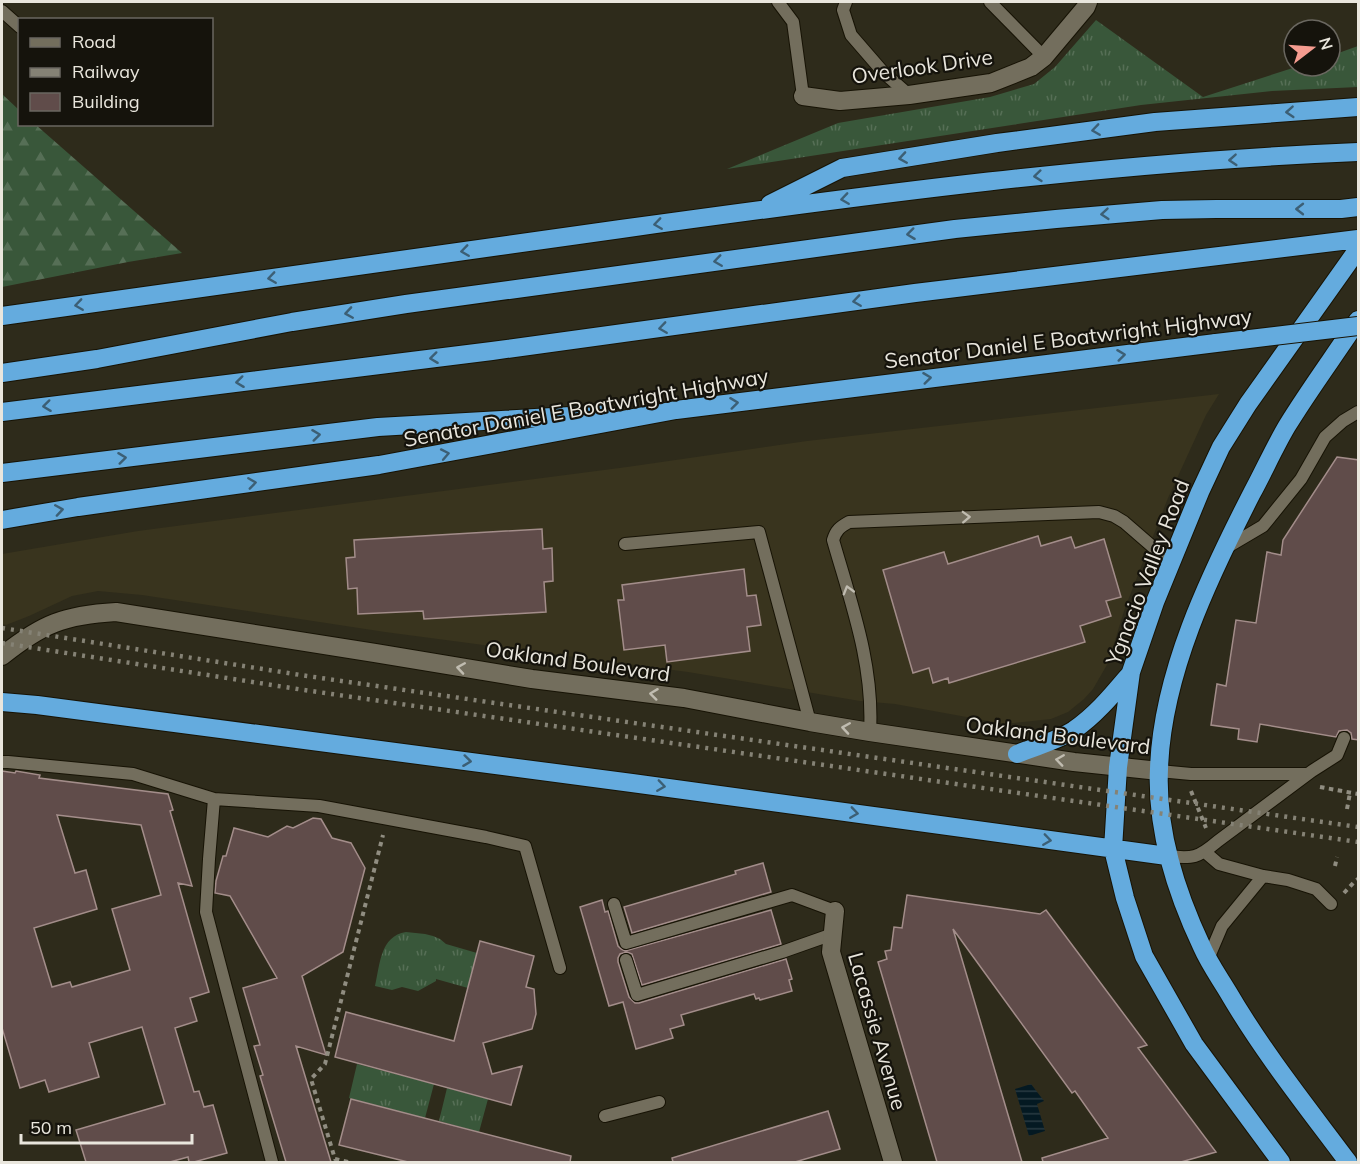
<svg xmlns="http://www.w3.org/2000/svg" width="1360" height="1164" font-family="Mulish,sans-serif">
<style>
.built{fill:#39341e}
.grass{fill:url(#grass-tufts)}
.forest{fill:url(#forest-firs)}
.water{fill:url(#water-rules)}
.building{fill:#604c4a;stroke:#a38d8a;stroke-width:1.5;fill-rule:evenodd}
.lines{fill:none;stroke-linecap:round;stroke-linejoin:round}
.lane-casing{stroke:#171305;stroke-width:14}
.street-casing{stroke:#171305;stroke-width:20}
.highway-casing{stroke:#171305;stroke-width:20}
.path{stroke:#908d81;stroke-width:4;stroke-dasharray:4.5 4.5;stroke-linecap:butt}
.lane{stroke:#736e5d;stroke-width:12}
.street{stroke:#736e5d;stroke-width:18}
.highway{stroke:#64abde;stroke-width:18}
.rail{stroke:#858275;stroke-width:4.5;stroke-dasharray:3 6;stroke-linecap:butt}
.highway-bridge-casing{stroke:#171305;stroke-width:20;stroke-linecap:butt}
.highway-bridge{stroke:#64abde;stroke-width:18}
.oneway{stroke:#3c5f75}
.oneway2{stroke:#c0bcb0}
.labels{text-anchor:middle;dominant-baseline:central;stroke-width:4.5;stroke-linejoin:round;paint-order:stroke}
.street-label{font-size:21px;fill:#e9e6dd;stroke:#15130c}
</style>
<defs>
<pattern id="grass-tufts" width="24" height="20" patternUnits="userSpaceOnUse" patternTransform="scale(1.5)"><rect width="24" height="20" fill="#39573a"/><path d="M3 7l-1-3M5 7V3M7 7l1-3M15 17l-1-3M17 17v-4M19 17l1-3" fill="none" stroke="#566f56"/></pattern>
<pattern id="forest-firs" width="22" height="20" patternUnits="userSpaceOnUse" patternTransform="scale(1.5)"><rect width="22" height="20" fill="#39573a"/><path d="M5 1l3.5 6h-7zM16 11l3.5 6h-7z" fill="#566f56"/></pattern>
<pattern id="water-rules" width="6" height="5" patternUnits="userSpaceOnUse" patternTransform="scale(1.5)"><rect width="6" height="5" fill="#041922"/><path d="M0 2.5h6" fill="none" stroke="#293a42"/></pattern>
</defs>
<rect width="100%" height="100%" fill="#2e2b1b"/>
<path class="built" d="M1219 394 1206 415 1168 498 1125 608 1108 663 1093 689 1084 699 1068 712 1051 719 1005 724 895 704 860 701 688 672 385 632 142 595 98 591 72 596 29 616 6 625 2 624V554L138 531 627 467 807 441Z"/>
<path class="grass" d="M1096 20 1203 97 1299 66H1330V56L1358 46V87L1272 91 1141 105 727 169 838 123 990 97 1034 84 1055 67Z
M406 932 425 934 433 936 440 939 446 944 477 953 468 988 436 979V981L418 991 402 987 392 990 375 986C380 965 380 936 406 932Z
M357 1064 434 1084 425 1118 349 1098Z
M447 1088 488 1099 479 1132 439 1121Z"/>
<path class="forest" d="M2 94 19 110 20 124 36 125 182 253 128 262 2 287Z"/>
<path class="water" d="M1031 1084 1044 1101 1037 1104 1045 1131 1029 1136 1015 1089Z"/>
<path class="building" d="M1337 457 1359 460V740L1352 739 1351 733 1347 730 1339 731 1336 737 1260 724 1257 742 1238 739 1239 729 1211 725 1217 684 1226 686 1236 620 1256 623 1267 552 1281 555 1283 540Z
M542 529 543 549 552 548 553 581 544 582 546 612 424 619 423 611 358 614 357 588 348 589 346 558 355 557 354 540Z
M1038 536 1041 546 1071 537 1075 548 1104 539 1121 597 1106 601 1111 616 1080 626 1085 642 949 683 948 678 933 683 929 668 913 673 883 570 944 552 948 564Z
M744 569 747 596 756 595 761 625 747 627 750 651 667 662 665 645 624 650 618 600H624L622 585Z
M2 771 15 773 16 771 40 775 39 778 168 794 173 810 170 811 192 886 178 883 209 992 190 998 197 1021 175 1028 194 1092 199 1091 204 1107 213 1105 227 1153 194 1162H189L188 1157 170 1162H86L76 1130 165 1104 142 1027 89 1043 99 1077 49 1092 45 1080 20 1088 2 1028ZM57 815 141 825 161 895 112 909 130 970 72 987 70 982 52 987 34 928 97 909 86 870 75 873Z
M313 818 321 819 332 838 351 843 365 868 343 952 302 976 326 1055 296 1046 331 1162H286L260 1076 263 1075 254 1046 260 1045 243 988 277 978 230 896 215 893 216 881 223 856H226L234 828 268 837 287 826 293 828Z
M763 863 771 892 632 933 624 907 736 874 735 871Z
M907 895 1040 914 1046 910 1147 1045 1138 1048 1216 1152 1181 1162H1043L1042 1158 1108 1138 1075 1091 1072 1093 953 929 1022 1162H937L878 962 887 959 885 951 891 950 894 927 902 928Z
M602 900 605 912 608 911 618 946 621 949 625 951 771 910 781 944 642 985 632 954 627 952 620 954 618 958V962L629 997 635 1003H639L786 959 792 979 789 980 792 991 760 1000 759 998 756 999 754 994 681 1015 684 1025 670 1029 673 1038 636 1049 623 1002 609 1006 580 907Z
M480 941 534 956 526 987 534 989 536 1014 532 1029 483 1043 492 1074 522 1066 511 1105 335 1057 346 1012 454 1041Z
M351 1099 571 1156 570 1162H408L339 1145Z
M828 1111 840 1149 795 1162H673L672 1158Z"/>
<g class="lines">
<defs>
<path id="lane" d="M778 2 793 22 803 96
M846 2 843 10 851 35 883 72 909 95
M990 2 1044 57
M2 11 20 27
M625 544 759 532 810 722
M1224 549 1263 526 1301 479 1325 437 1343 421 1358 412
M870 732C874 665 851 603 833 540 836 530 840 527 849 522L1099 512 1114 516 1124 522 1154 548 1172 561
M2 762H8L133 774 214 799 319 806 486 837 525 846 560 968
M1159 771 1191 774H1308
M214 799 209 859 206 912 272 1162
M1205 852 1219 864 1263 876 1288 880 1316 889 1331 904
M1167 856C1193 859 1198 858 1218 841L1312 771 1337 755 1344 738
M614 904 626 943 792 895 835 911
M1208 959 1222 926 1263 876
M626 960 637 995 782 952 833 934
M605 1116 659 1102"/>
<path id="street" d="M803 96 840 101 909 95 991 83 1031 67 1044 57 1086 7 1088 2
M2 656C42 624 64 615 116 612L375 653 532 679 684 698 810 722 870 732 1074 762 1159 771
M835 911 831 952 893 1162"/>
<path id="highway" d="M770 204 842 168 997 143 1155 122 1358 107
M2 316C208 287 414 258 621 229 866 195 1111 162 1358 152
M2 373 97 359 292 322 406 304 955 229 1056 219 1162 210 1216 209H1341L1358 207
M2 412 492 351 915 293 1358 239
M2 473 378 427 606 414
M2 520 78 507 379 465 676 410 1216 343
M2 702 37 705 632 783 1167 856
M1017 754C1036 746 1057 741 1074 730 1096 715 1113 694 1130 674
M1281 1162 1194 1044 1144 956 1125 898 1113 849 1118 767 1131 672 1155 602 1200 492 1221 447 1248 404 1358 249
M1348 1162C1307 1107 1263 1052 1228 992 1219 977 1209 963 1202 947 1176 892 1156 831 1159 769 1162 674 1209 577 1252 493 1264 471 1274 448 1287 426 1309 390 1335 355 1358 320"/>
</defs>
<use href="#lane" class="lane-casing"/>
<use href="#street" class="street-casing"/>
<use href="#highway" class="highway-casing"/>
<path class="path" d="M1320 787 1358 794
M1191 791 1206 828
M1347 809 1350 793
M1335 866 1337 857
M1344 893 1355 881 1358 879
M348 1162 335 1159 311 1079 325 1064 383 835"/>
<use href="#lane" class="lane"/>
<use href="#street" class="street"/>
<use href="#highway" class="highway"/>
<path class="rail" d="M2 628 307 676 1358 827
M2 643 304 690 1358 842"/>
<defs>
<path id="highway-bridge" d="M1216 343 1358 326"/>
</defs>
<use href="#highway-bridge" class="highway-bridge-casing"/>
<use href="#highway-bridge" class="highway-bridge"/>
</g>
<defs><path id="oneway-chevron" d="M-2-3.5L2.5 0L-2 3.5" fill="none" stroke-width="1.6" stroke-linecap="round" stroke-linejoin="round" transform="scale(1.5)"/></defs>
<g class="oneway">
<use href="#oneway-chevron" transform="translate(1290 112) rotate(176)"/>
<use href="#oneway-chevron" transform="translate(1096 130) rotate(172)"/>
<use href="#oneway-chevron" transform="translate(903 158) rotate(171)"/>
<use href="#oneway-chevron" transform="translate(1233 160) rotate(176)"/>
<use href="#oneway-chevron" transform="translate(1038 176) rotate(174)"/>
<use href="#oneway-chevron" transform="translate(845 199) rotate(172)"/>
<use href="#oneway-chevron" transform="translate(1300 209) rotate(180)"/>
<use href="#oneway-chevron" transform="translate(1105 214) rotate(175)"/>
<use href="#oneway-chevron" transform="translate(658 224) rotate(172)"/>
<use href="#oneway-chevron" transform="translate(911 234) rotate(173)"/>
<use href="#oneway-chevron" transform="translate(465 251) rotate(172)"/>
<use href="#oneway-chevron" transform="translate(718 261) rotate(172)"/>
<use href="#oneway-chevron" transform="translate(272 278) rotate(172)"/>
<use href="#oneway-chevron" transform="translate(857 301) rotate(172)"/>
<use href="#oneway-chevron" transform="translate(79 305) rotate(172)"/>
<use href="#oneway-chevron" transform="translate(349 313) rotate(171)"/>
<use href="#oneway-chevron" transform="translate(663 328) rotate(172)"/>
<use href="#oneway-chevron" transform="translate(1121 355) rotate(-7)"/>
<use href="#oneway-chevron" transform="translate(434 358) rotate(173)"/>
<use href="#oneway-chevron" transform="translate(927 378) rotate(-7)"/>
<use href="#oneway-chevron" transform="translate(240 382) rotate(173)"/>
<use href="#oneway-chevron" transform="translate(734 403) rotate(-7)"/>
<use href="#oneway-chevron" transform="translate(47 406) rotate(173)"/>
<use href="#oneway-chevron" transform="translate(316 435) rotate(-7)"/>
<use href="#oneway-chevron" transform="translate(445 454) rotate(-11)"/>
<use href="#oneway-chevron" transform="translate(122 458) rotate(-7)"/>
<use href="#oneway-chevron" transform="translate(252 483) rotate(-8)"/>
<use href="#oneway-chevron" transform="translate(59 510) rotate(-9)"/>
<use href="#oneway-chevron" transform="translate(467 761) rotate(7)"/>
<use href="#oneway-chevron" transform="translate(661 786) rotate(8)"/>
<use href="#oneway-chevron" transform="translate(854 813) rotate(8)"/>
<use href="#oneway-chevron" transform="translate(1047 840) rotate(8)"/>
</g>
<g class="oneway2">
<use href="#oneway-chevron" transform="translate(966 517) rotate(-2)"/>
<use href="#oneway-chevron" transform="translate(848 590) rotate(-106)"/>
<use href="#oneway-chevron" transform="translate(461 668) rotate(-171)"/>
<use href="#oneway-chevron" transform="translate(654 694) rotate(-173)"/>
<use href="#oneway-chevron" transform="translate(846 728) rotate(-171)"/>
<use href="#oneway-chevron" transform="translate(1060 760) rotate(-172)"/>
</g>
<g class="labels">
<g class="street-label">
<text transform="translate(922 66) rotate(-8)">Overlook Drive</text>
<text transform="translate(1068 338) rotate(-7)">Senator Daniel E Boatwright Highway</text>
<text transform="translate(586 407) rotate(-10)">Senator Daniel E Boatwright Highway</text>
<text transform="translate(1147 572) rotate(-69)">Ygnacio Valley Road</text>
<text transform="translate(578 661) rotate(8)">Oakland Boulevard</text>
<text transform="translate(1058 735) rotate(7)">Oakland Boulevard</text>
<text transform="translate(878 1031) rotate(74)">Lacassie Avenue</text>
</g>
</g>
<rect width="1360" height="1164" fill="none" stroke="#e9e6dd" stroke-width="6"/>
<rect x="18" y="18" width="195" height="108" fill="#15130c" stroke="#6a6760" stroke-width="1.5"/>
<rect x="30" y="38" width="30" height="9" fill="#736e5d" stroke="#6a6760" stroke-width="1.5"/>
<text x="72" y="48" font-size="18" fill="#e9e6dd">Road</text>
<rect x="30" y="68" width="30" height="9" fill="#858275" stroke="#6a6760" stroke-width="1.5"/>
<text x="72" y="78" font-size="18" fill="#e9e6dd">Railway</text>
<rect x="30" y="93" width="30" height="18" fill="#604c4a" stroke="#6a6760" stroke-width="1.5"/>
<text x="72" y="108" font-size="18" fill="#e9e6dd">Building</text>
<g transform="translate(1312 48) rotate(73)"><circle r="28" fill="#15130c" stroke="#6a6760" stroke-width="1.5"/>
<path d="M0-4.5L10 22L0 15L-10 22Z" fill="#f59c90"/>
<text y="-9" font-size="16" font-weight="bold" text-anchor="middle" fill="#e9e6dd">N</text>
</g>
<path d="M21 1134v9h171v-9" fill="none" stroke="#e9e6dd" stroke-width="3"/>
<text x="30" y="1134" font-size="18" fill="#e9e6dd" stroke="#15130c" stroke-width="4.5" paint-order="stroke">50 m</text>
</svg>
